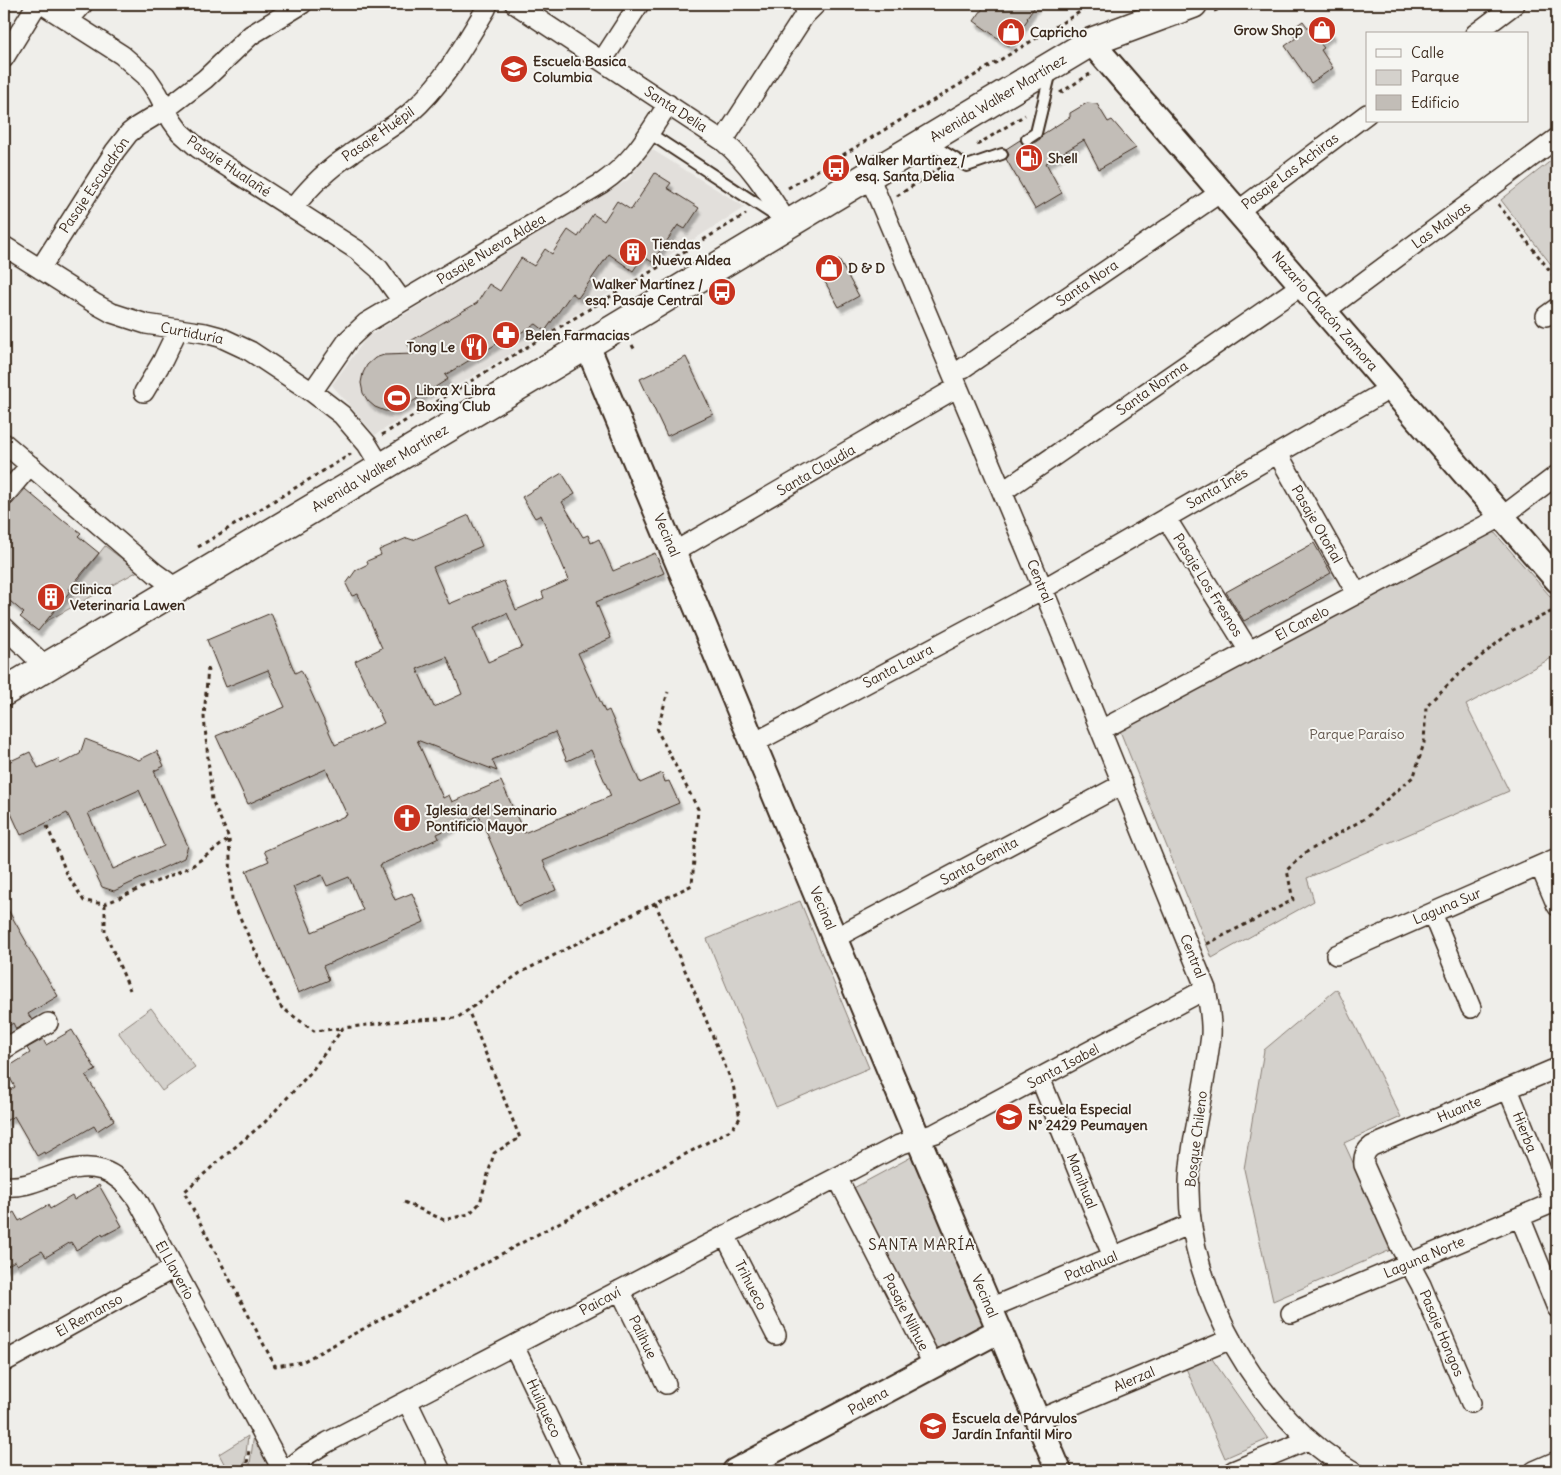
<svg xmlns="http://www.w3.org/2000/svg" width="1561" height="1475" font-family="Delius,sans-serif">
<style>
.built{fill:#e2dfdb}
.green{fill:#d4d1cc;stroke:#887e75}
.building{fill:#c2bdb7;stroke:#3b2a1e;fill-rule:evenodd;filter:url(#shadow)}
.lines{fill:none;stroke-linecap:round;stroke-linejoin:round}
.service-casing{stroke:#3b2a1e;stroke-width:14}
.minor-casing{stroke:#3b2a1e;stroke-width:22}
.tertiary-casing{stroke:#3b2a1e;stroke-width:28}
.secondary-casing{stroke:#3b2a1e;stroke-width:31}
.path{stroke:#3b2a1e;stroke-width:3;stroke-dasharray:4 4;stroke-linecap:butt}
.service{stroke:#f6f6f2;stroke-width:10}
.minor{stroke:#f6f6f2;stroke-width:19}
.tertiary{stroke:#f6f6f2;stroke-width:24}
.secondary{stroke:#f6f6f2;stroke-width:28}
.labels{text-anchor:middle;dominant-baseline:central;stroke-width:4;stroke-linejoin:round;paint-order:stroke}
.poi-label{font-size:14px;font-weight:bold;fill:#3b2a1e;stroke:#f6f6f2;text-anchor:start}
.street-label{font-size:14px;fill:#3b2a1e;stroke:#f6f6f2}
.park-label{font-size:14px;fill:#61544a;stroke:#f6f6f2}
.neighbourhood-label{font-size:15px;letter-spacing:1px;fill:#3b2a1e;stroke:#f6f6f2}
</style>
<defs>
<filter id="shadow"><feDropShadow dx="3" dy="5.5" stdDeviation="1" flood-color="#0004"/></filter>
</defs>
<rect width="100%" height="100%" fill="#efeeea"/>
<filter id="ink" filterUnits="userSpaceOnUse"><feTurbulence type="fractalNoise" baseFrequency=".02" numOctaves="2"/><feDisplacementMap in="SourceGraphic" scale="10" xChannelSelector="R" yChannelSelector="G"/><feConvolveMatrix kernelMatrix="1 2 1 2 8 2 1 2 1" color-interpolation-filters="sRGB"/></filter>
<g filter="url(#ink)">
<path class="built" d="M651 149 745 207 543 335 418 408 375 435 332 385 367 337 629 179Z"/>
<path class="green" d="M1557 156V272L1501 200Z
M1494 532 1557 604V655L1466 705 1509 791 1307 878 1314 901 1212 958 1120 731Z
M105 546 138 571 45 622Z
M800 901 869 1068 776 1107 707 939Z
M1337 989 1401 1117 1344 1143 1393 1249 1273 1301 1244 1169 1264 1050Z
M151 1008 195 1067 162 1091 118 1032Z
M915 1155 986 1322 933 1351 850 1190Z
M1210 1356 1268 1439 1225 1458 1185 1366Z
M254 1434 271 1465 265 1471H249Z
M248 1436 244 1471H228L219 1454Z"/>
<path class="building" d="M986 4H1037L1027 18 1028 19 1009 46 974 21Z
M1322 19 1333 33 1320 43 1324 48 1321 50 1333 68 1311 83 1285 46 1296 38 1290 30 1303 21 1309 29Z
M1087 103 1097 104 1108 122 1112 120 1136 148 1099 169 1084 140 1046 163 1062 193 1035 209 1006 159 1009 155 1006 149 1020 140 1024 145H1031L1040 139 1043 134 1070 117V113Z
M655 173 671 183 667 188 699 208 685 229 678 225 652 262 643 256 633 271 609 254 578 298 572 293 545 331 536 324 506 341 503 340 445 375 448 379 404 407 395 411H385L375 407 368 401 363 393 361 383 363 373 367 365 375 358 384 355 413 354 407 343 477 303 489 284 500 291 521 258 534 266 545 249 552 254 568 230 578 237 593 214 604 221 617 201 631 210Z
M839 260 859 296 839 307 819 271Z
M686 357 713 414 667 436 640 379Z
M562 473 575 494 562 502 583 537 588 535 591 543 599 539 613 571 655 553 664 573 596 602 611 638 578 653 605 712 609 710 640 783 662 773 665 782 669 781 679 803 543 861 556 890 518 906 479 815 437 834 439 838 380 865 395 900 412 893 424 922 323 966 329 980 298 993 246 871 269 861 264 851 347 815 326 769 248 804 216 736 285 707 268 670 226 687 207 640 271 613 295 673 301 670 335 745 384 723 355 661 382 648 358 594 352 596 346 584 356 570 368 564 367 561 381 555 379 550 407 538 413 540 469 515 482 546 433 567 449 604 504 581 516 610 544 598 542 592 569 580 541 515 535 518 522 497ZM507 613 522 647 488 662 473 628ZM447 657 462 694 434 707 417 669ZM555 732 567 761 591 750 611 796 524 833 501 781 452 802 449 795 443 798 417 740 497 771 492 760ZM322 875 327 886 349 877 363 910 312 932 293 887Z
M25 489 63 521 64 520 81 533 78 536 99 553 69 589 71 590 38 631 20 617 24 613 4 596V507L8 506 12 504Z
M1314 543 1331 573 1244 621 1226 592Z
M85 739 139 760 157 751 164 766 154 771 188 846 184 858 114 891 102 887 67 813 21 835 4 798V764L30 752 38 768 58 759 60 764 80 754ZM139 790 164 846 113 869 88 813Z
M4 903 27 943 26 944 58 996 28 1014 32 1020 16 1029 13 1023 4 1029Z
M72 1030 96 1070 86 1076 114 1120 97 1131 94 1126 45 1154 44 1152 37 1156 14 1116 4 1122V1094L15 1087 5 1069 30 1053 27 1048 43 1039 46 1045Z
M99 1185 122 1226 103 1236 102 1234 76 1250 71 1242 46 1257 42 1251 17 1265 15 1261 4 1267V1218L14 1212 19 1221 48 1205 50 1209 72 1196 74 1200Z"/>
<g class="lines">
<defs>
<path id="service" d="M649 133 780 219
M1027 139 1036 133 1051 71
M929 143 967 166 1002 154"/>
<path id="minor" d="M42 4 122 55 146 76 158 94 172 121 180 132 198 148 357 250 379 269 402 301
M515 4 723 141C752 166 768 193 788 224
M68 21 83 4
M1475 34 1515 4
M4 58 37 4
M602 61 639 4
M723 141 804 16 816 4
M869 176 1043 589 1206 989C1209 1005 1212 1019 1211 1035 1207 1067 1201 1100 1195 1132 1192 1149 1189 1167 1189 1185 1187 1290 1261 1420 1353 1471
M293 208C309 188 326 170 348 156 368 141 391 129 410 113 443 84 464 45 486 9L488 4
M1238 211 1367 114
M4 246 94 303 112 313 146 324 205 333 220 337 250 351 312 392 342 415 367 444 381 467
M40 269 115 151 129 133 138 126 166 109 205 79 251 35 302 4
M1325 311 1557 138
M1546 316 1557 308
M953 375 1221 192
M144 392 163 360 178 329
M312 392 348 340 366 323 602 183C633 162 648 135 668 104
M4 443 155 573 177 589
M1278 454 1357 594
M1002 492 1302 285
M4 496 30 465
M1166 518 1249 651
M674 552 958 387
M4 627 46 667
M1101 730 1503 516 1557 475
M754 743 1043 589 1391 388
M1540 866 1557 906
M1432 913 1471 1008
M835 938 1123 784
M1336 955 1557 858
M4 1049 48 1023
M1040 1078 1113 1257
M1508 1089 1554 1202
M837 1177 934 1366
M4 1186C38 1190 67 1159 102 1170 117 1175 128 1186 137 1199L283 1471
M1520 1217 1557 1308
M725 1235 776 1335
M620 1290 666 1384
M990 1308 1191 1224
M1291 1313 1557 1201
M514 1346 574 1471
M4 1362 174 1268
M407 1401 441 1471
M1471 1403 1421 1285 1400 1246 1364 1165C1363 1156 1365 1151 1372 1146L1557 1068
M1037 1420 1231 1339
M286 1471 305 1456 328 1442 899 1145 936 1133 1206 989
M1233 1471 1308 1440
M1534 1471 1557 1461"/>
<path id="tertiary" d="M1091 42 1557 580
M587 345 912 1124 1059 1471
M735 1471 1000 1330"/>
<path id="secondary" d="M4 692 587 345 1091 42 1193 4"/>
</defs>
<use href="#service" class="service-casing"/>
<use href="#minor" class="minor-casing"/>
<use href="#tertiary" class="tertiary-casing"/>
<use href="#secondary" class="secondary-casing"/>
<path class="path" d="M1214 11 1232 4
M1060 93 1090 74
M977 145 1025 115
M788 188 1093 4
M897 196 942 167
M1498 204 1557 280
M632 345 636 352
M382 435 746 214
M198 547 351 454
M208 668 204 717 212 800 229 838 232 900 281 1007 314 1031 343 1028
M47 826 67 874 84 901 105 904 192 866 229 839
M655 903 692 986 733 1085 740 1118 732 1129 302 1362 275 1366 184 1192 222 1158 265 1122 311 1072 343 1028 398 1021 457 1018 520 973 639 911 692 885 698 809 657 730 668 692
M105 904V932L130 990
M1207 944 1293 900 1287 870 1305 853 1364 819 1414 776 1424 743 1426 706 1458 675 1513 630 1557 609
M404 1202 444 1220 469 1214 480 1203 494 1153 520 1138 468 1010
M246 1471 249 1450"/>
<use href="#service" class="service"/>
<use href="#minor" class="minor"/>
<use href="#tertiary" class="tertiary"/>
<use href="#secondary" class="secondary"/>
</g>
</g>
<defs>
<symbol id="shop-disc" viewBox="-11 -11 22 22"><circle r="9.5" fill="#c8321e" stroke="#f6f6f2"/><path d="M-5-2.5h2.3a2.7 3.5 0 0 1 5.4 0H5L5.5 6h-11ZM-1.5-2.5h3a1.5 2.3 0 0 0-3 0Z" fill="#fff"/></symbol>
<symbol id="school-disc" viewBox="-11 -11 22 22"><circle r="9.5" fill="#c8321e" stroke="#f6f6f2"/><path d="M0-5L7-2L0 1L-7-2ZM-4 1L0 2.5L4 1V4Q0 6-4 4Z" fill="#fff"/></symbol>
<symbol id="fuel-disc" viewBox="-11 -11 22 22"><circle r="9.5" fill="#c8321e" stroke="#f6f6f2"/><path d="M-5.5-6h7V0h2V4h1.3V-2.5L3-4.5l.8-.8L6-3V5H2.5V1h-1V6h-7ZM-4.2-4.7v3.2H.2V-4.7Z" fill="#fff"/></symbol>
<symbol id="bus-disc" viewBox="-11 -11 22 22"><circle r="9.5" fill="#c8321e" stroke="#f6f6f2"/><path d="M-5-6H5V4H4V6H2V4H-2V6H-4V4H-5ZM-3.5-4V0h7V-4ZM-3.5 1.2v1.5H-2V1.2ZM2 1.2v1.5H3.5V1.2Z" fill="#fff"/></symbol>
<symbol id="building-disc" viewBox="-11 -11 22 22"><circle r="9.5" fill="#c8321e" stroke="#f6f6f2"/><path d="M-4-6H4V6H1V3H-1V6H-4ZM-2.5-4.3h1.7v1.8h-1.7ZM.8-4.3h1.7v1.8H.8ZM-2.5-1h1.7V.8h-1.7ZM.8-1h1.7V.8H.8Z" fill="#fff"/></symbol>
<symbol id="pharmacy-disc" viewBox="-11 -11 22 22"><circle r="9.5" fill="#c8321e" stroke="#f6f6f2"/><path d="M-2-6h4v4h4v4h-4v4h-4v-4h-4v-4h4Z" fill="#fff"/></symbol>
<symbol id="restaurant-disc" viewBox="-11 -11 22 22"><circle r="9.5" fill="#c8321e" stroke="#f6f6f2"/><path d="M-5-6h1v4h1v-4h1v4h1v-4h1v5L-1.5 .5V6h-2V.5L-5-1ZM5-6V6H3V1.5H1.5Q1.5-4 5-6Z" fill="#fff"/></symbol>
<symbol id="stadium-disc" viewBox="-11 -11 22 22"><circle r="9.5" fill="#c8321e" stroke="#f6f6f2"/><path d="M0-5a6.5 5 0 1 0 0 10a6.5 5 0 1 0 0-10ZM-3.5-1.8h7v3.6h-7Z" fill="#fff"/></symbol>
<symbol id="church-disc" viewBox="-11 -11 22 22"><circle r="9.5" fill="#c8321e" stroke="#f6f6f2"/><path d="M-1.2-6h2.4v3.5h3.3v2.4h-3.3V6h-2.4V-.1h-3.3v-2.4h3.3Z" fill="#fff"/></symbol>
</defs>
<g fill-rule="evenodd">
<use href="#shop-disc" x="1306" y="14" width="32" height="32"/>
<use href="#shop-disc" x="995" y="16" width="32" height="32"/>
<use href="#school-disc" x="498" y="53" width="32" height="32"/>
<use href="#fuel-disc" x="1013" y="142" width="32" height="32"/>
<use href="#bus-disc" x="820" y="152" width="32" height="32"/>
<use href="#building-disc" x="617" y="236" width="32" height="32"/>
<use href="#shop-disc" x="813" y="252" width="32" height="32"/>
<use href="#bus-disc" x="706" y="276" width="32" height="32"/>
<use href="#pharmacy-disc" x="490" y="319" width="32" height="32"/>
<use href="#restaurant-disc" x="458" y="331" width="32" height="32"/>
<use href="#stadium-disc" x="381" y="382" width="32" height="32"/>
<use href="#building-disc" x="35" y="581" width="32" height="32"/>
<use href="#church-disc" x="391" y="802" width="32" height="32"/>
<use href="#school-disc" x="993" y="1101" width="32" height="32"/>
<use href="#school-disc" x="917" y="1410" width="32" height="32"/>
</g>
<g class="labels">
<g class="poi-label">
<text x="1303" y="30" text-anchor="end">Grow Shop</text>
<text x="1030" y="32">Capricho</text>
<text x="533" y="61">Escuela Basica<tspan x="533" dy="16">Columbia</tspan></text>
<text x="1048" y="158">Shell</text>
<text x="855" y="160">Walker Martínez /<tspan x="855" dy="16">esq. Santa Delia</tspan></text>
<text x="652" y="244">Tiendas<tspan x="652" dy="16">Nueva Aldea</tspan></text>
<text x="848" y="268">D &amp; D</text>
<text x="703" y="284" text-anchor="end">Walker Martínez /<tspan x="703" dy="16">esq. Pasaje Central</tspan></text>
<text x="525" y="335">Belen Farmacias</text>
<text x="455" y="347" text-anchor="end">Tong Le</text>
<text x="416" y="390">Libra X Libra<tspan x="416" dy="16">Boxing Club</tspan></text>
<text x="70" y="589">Clinica<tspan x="70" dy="16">Veterinaria Lawen</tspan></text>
<text x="426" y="810">Iglesia del Seminario<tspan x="426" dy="16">Pontificio Mayor</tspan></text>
<text x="1028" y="1109">Escuela Especial<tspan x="1028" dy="16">N° 2429 Peumayen</tspan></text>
<text x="952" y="1418">Escuela de Párvulos<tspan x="952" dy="16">Jardín Infantil Miro</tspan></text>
</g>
<g class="street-label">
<text transform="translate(998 98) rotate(-31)">Avenida Walker Martínez</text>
<text transform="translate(676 109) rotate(33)">Santa Delia</text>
<text transform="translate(378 134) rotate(-35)">Pasaje Huépil</text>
<text transform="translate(229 166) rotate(34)">Pasaje Hualañé</text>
<text transform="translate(1290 171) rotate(-37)">Pasaje Las Achiras</text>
<text transform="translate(94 185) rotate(-56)">Pasaje Escuadrón</text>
<text transform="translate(1441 225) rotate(-36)">Las Malvas</text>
<text transform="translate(491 249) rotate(-31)">Pasaje Nueva Aldea</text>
<text transform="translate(1087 283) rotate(-34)">Santa Nora</text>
<text transform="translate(1325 311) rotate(49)">Nazario Chacón Zamora</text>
<text transform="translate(192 333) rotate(11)">Curtiduría</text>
<text transform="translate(1152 388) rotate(-35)">Santa Norma</text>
<text transform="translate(380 468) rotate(-31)">Avenida Walker Martínez</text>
<text transform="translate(816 470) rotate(-30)">Santa Claudia</text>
<text transform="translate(1217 488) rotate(-30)">Santa Inés</text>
<text transform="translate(1317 524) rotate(60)">Pasaje Otoñal</text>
<text transform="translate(667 535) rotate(67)">Vecinal</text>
<text transform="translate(1040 581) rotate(67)">Central</text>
<text transform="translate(1208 585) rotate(58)">Pasaje Los Fresnos</text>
<text transform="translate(1302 623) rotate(-28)">El Canelo</text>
<text transform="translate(898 666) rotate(-28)">Santa Laura</text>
<text transform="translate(979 861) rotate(-28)">Santa Gemita</text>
<text transform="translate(1447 906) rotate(-23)">Laguna Sur</text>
<text transform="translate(823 908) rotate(67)">Vecinal</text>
<text transform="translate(1193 956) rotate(68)">Central</text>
<text transform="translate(1063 1066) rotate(-28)">Santa Isabel</text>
<text transform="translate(1459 1109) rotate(-23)">Huante</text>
<text transform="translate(1525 1132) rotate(68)">Hierba</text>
<text transform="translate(1196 1139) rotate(-83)">Bosque Chileno</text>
<text transform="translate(1082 1181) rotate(68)">Manihual</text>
<text transform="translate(1424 1257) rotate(-23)">Laguna Norte</text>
<text transform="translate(1091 1266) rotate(-23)">Patahual</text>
<text transform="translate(175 1270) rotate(61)">El Llaverío</text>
<text transform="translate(751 1285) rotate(63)">Trihueco</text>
<text transform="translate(985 1296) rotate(67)">Vecinal</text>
<text transform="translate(600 1301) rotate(-28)">Paicaví</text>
<text transform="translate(906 1312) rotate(63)">Pasaje Nilhue</text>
<text transform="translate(89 1315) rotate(-29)">El Remanso</text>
<text transform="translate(1442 1333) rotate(67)">Pasaje Hongos</text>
<text transform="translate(643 1337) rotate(64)">Palihue</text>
<text transform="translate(1134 1379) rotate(-23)">Alerzal</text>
<text transform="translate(868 1401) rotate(-28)">Palena</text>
<text transform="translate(544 1408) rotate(65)">Huilqueco</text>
</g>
<g class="park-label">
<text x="1357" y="734">Parque Paraíso</text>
</g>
<g class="neighbourhood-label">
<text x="922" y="1244">SANTA MARÍA</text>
</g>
</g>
<rect width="1561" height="1475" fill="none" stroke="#f6f6f2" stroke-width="20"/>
<rect x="10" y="10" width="1541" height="1455" fill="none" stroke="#3b2a1e" stroke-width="2" filter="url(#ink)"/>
<rect x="1366" y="32" width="162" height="90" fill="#f6f6f2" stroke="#aba49d"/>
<rect x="1376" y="49" width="25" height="8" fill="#f6f6f2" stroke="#aba49d"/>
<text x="1411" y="58" font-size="15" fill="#3b2a1e">Calle</text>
<rect x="1376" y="70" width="25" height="15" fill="#d4d1cc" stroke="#aba49d"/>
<text x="1411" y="82" font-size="15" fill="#3b2a1e">Parque</text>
<rect x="1376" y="95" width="25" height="15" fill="#c2bdb7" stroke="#aba49d"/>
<text x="1411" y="108" font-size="15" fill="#3b2a1e">Edificio</text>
</svg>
